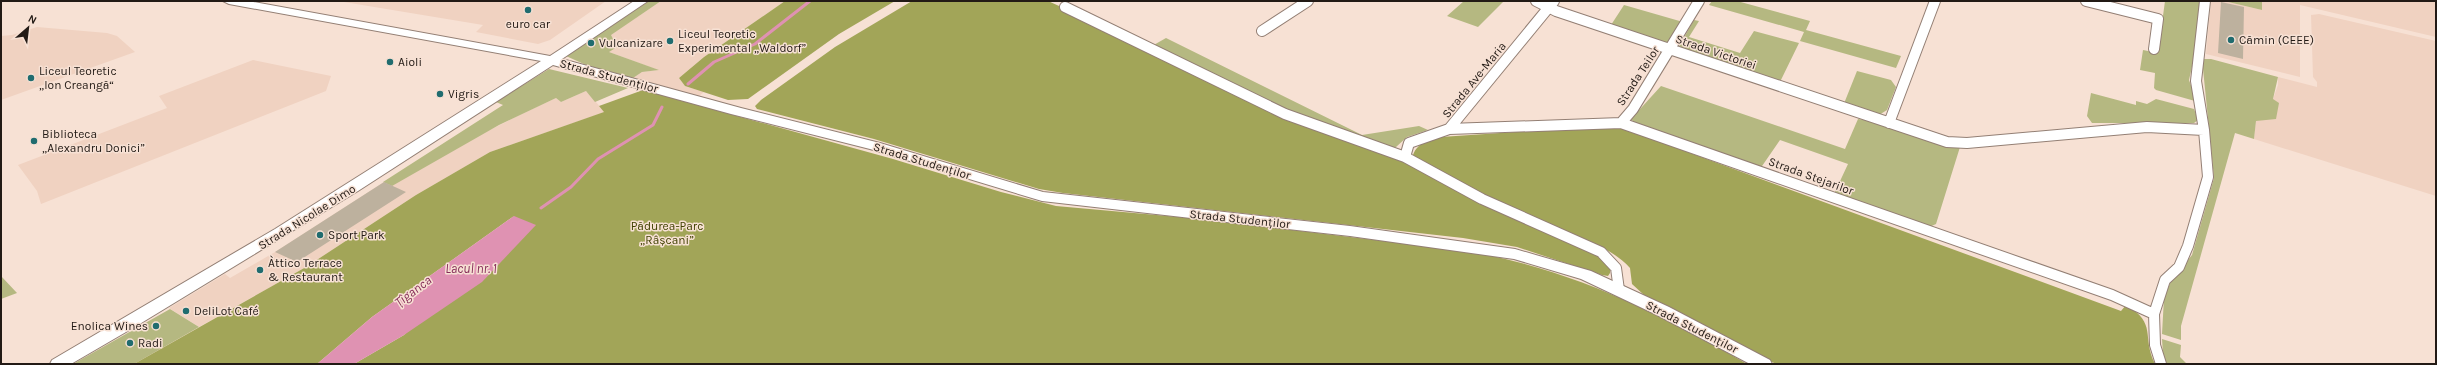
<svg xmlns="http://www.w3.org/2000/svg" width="2437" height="365" font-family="Karla,sans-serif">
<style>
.built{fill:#f0d2c1}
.green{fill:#b5b881}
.forest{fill:#a2a558}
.water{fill:#df92b2}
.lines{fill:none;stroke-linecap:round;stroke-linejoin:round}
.stream{stroke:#df92b2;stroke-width:3}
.building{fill:#bdb19e}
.street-casing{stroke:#937f74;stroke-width:12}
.secondary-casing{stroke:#937f74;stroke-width:2}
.street{stroke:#fff;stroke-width:10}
.secondary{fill:#fff;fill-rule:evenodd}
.poi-dot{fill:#206c6f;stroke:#f7e1d4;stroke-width:1.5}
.labels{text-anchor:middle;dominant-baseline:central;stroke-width:3;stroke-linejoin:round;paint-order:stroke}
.poi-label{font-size:12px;fill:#221a15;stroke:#f7e1d4;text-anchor:start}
.street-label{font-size:12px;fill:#221a15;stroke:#f7e1d4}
.park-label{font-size:12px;fill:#404102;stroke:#f7e1d4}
.water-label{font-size:13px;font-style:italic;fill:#852b58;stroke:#f7e1d4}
</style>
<rect width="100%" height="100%" fill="#f7e1d4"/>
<path class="built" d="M338 1H606L550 40 538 44 476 32 483 25Z
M661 1H785L704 57 679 78 685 86 704 92 699 96 633 78 642 72 658 70 609 52 610 35Z
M2211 1H2224L2262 10V1H2436V37L2300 5V77L2206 54Z
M2319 14 2436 41V196L2254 139 2256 121 2262 119 2273 99 2278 85V77L2317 87V82L2313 77 2311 15Z
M37 27 107 33 117 36 135 52 1 100V36L12 35Z
M253 60 331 76 326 91 41 204 37 191 18 165 167 108 159 96Z
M586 91 605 112 490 152 416 195 306 267 199 327 169 308 225 274 230 278 275 252 384 182 526 112 556 98 561 102Z"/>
<path class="green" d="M649 1H661L611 35 617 47 609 52 659 70 642 72 633 78 586 65 566 56Z
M1464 1H1504L1478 27 1447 16Z
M1712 1H1737L1810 21 1806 30 1901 56 1896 68 1800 41 1804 32 1709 5Z
M2165 1H2200L2195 53 2189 80 2195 97V101L2156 90 2154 88 2155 73 2140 70 2143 50 2158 53Z
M2224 1H2262V10Z
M1624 5 1683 22 1668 44 1611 25Z
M1694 20 1699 21 1689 37 1740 53 1754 31 1799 43 1779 84 1678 48Z
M1166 38 1362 135 1419 126 1428 130 1407 137 1396 147 1389 148 1267 102 1152 46Z
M2202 59H2211L2278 77 2273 99 2279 103 2276 119 2256 121 2254 139 2235 133 2181 326V340L2162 334 2164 298 2171 281 2192 255 2214 178Z
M549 69 628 88 595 102 586 91 561 102 556 98 499 125 392 186 383 182 503 105 496 102Z
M1857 71 1891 80 1896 87 1887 110 1879 115 1843 106Z
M1661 86 1845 149 1858 119 1873 121 1960 147 1936 224 1927 228 1834 194 1848 164 1780 140 1760 169 1636 124 1631 119Z
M2091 93 2136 105V101L2147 104 2156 99 2194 109 2198 120 2194 123H2092L2087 116Z
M1 276 17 293 1 299Z
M170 309 199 327 134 364H73Z
M2162 339 2181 345 2180 357 2187 364H2167L2163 354Z"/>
<path class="forest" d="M785 1H895L839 34 748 99 728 100 685 86 679 78 704 57Z
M912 1H1048L1404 162 1594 253 1610 267V273L1608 276 1602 275 1517 247 1463 238 1063 193 1039 189 874 139 757 109 755 106 761 100 835 47Z
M643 90 893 159 1001 192 1056 206 1201 219 1466 251C1568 268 1659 312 1747 364H354L404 335 514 216 372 317 317 364H134L306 267 416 195 490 152 604 112 599 106Z
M1606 126 1625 129 2121 311 2126 305C2158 324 2141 336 2155 364H1776L1644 295 1632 284 1630 268C1613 249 1586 240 1564 230 1515 208 1455 188 1413 155 1418 142 1429 140 1441 137Z"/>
<path class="water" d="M514 216 536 225 482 282 404 335 354 364H317L372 317Z"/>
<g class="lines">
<path class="stream" d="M688 84 714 62 755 44 810 1
M541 208 571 187 598 159 653 125 662 107"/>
</g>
<path class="building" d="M2221 2 2244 7 2243 59 2218 53Z
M384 182 406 192 297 262 275 252Z"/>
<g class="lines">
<defs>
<path id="street" d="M1536 1 1556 11 1947 142 1967 143 2147 127 2204 130
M2086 1 2158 19 2154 49
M1065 7 1285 114 1405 157 1482 199 1601 252 1616 268 1619 290
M1262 31 1308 1
M1621 123 1633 109 1699 1
M1889 123 1935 1
M1449 129 1621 123 2112 295 2154 314
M1405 157 1409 143 1449 129 1554 1
M2161 364 2155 345 2154 314 2165 280 2179 267 2188 246 2208 177 2204 130 2196 81 2205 1"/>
<path id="secondary" d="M223 1H248L550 56 634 1H648L562 59 741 108 880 143 1043 192 1350 226 1515 249 1591 271 1669 307 1770 360 1772 364H1750L1657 315 1581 279 1514 259 1350 236 1042 201 870 149 731 114 553 65 358 191 138 325 71 364H50L52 360 275 229 541 61 229 4Z"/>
</defs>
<use href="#street" class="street-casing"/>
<use href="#secondary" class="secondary-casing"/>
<use href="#street" class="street"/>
<use href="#secondary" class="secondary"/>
</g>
<g class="poi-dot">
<circle cx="528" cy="10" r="4"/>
<circle cx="2231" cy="40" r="4"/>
<circle cx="670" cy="41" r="4"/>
<circle cx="591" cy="43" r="4"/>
<circle cx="390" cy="62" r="4"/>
<circle cx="31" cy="78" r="4"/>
<circle cx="440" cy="94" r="4"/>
<circle cx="34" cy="141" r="4"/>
<circle cx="320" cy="235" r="4"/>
<circle cx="260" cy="270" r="4"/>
<circle cx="186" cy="311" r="4"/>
<circle cx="156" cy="326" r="4"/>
<circle cx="130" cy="343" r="4"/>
</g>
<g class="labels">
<g class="poi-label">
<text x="528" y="24" text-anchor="middle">euro car</text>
<text x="678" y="34">Liceul Teoretic<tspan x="678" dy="14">Experimental „Waldorf”</tspan></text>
<text x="2239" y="40">Cămin (CEEE)</text>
<text x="599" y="43">Vulcanizare</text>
<text x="398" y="62">Aioli</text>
<text x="39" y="71">Liceul Teoretic<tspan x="39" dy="14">„Ion Creangă“</tspan></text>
<text x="448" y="94">Vigris</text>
<text x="42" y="134">Biblioteca<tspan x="42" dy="14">„Alexandru Donici”</tspan></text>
<text x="328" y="235">Sport Park</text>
<text x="268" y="263">Àttico Terrace<tspan x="268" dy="14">&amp; Restaurant</tspan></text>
<text x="194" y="311">DeliLot Café</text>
<text x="148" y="326" text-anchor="end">Enolica Wines</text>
<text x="138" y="343">Radi</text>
</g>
<g class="street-label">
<text transform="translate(1716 52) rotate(19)">Strada Victoriei</text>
<text transform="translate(609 76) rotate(15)">Strada Studenților</text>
<text transform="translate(1638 76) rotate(-57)">Strada Teilor</text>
<text transform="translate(1474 80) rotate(-51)">Strada Ave-Maria</text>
<text transform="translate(922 161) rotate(17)">Strada Studenților</text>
<text transform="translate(1811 176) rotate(20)">Strada Stejarilor</text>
<text transform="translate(307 217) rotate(-32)">Strada Nicolae Dimo</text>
<text transform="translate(1240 219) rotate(6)">Strada Studenților</text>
<text transform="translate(1692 327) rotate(27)">Strada Studenților</text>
</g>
<g class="park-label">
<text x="667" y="226">Pădurea-Parc<tspan x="667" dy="14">„Râșcani”</tspan></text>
</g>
<g class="water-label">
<text x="471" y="268">Lacul nr. 1</text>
<text transform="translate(413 291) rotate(-37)">Țîganca</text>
</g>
</g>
<rect width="2437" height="365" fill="none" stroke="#221a15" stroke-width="4"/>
<g transform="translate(28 28) rotate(28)" stroke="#f7e1d4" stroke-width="3" paint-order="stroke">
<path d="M0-3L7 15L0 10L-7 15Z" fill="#221a15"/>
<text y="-6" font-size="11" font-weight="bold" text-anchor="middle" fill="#221a15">N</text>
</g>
</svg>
